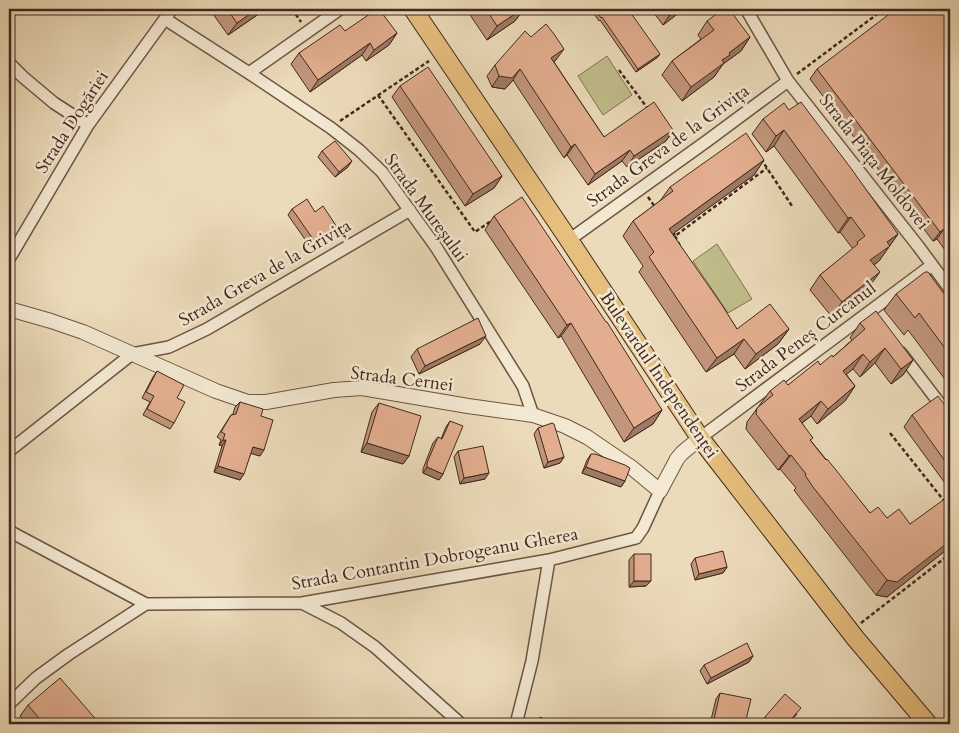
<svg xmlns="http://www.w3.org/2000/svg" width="959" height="733" font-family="Cardo,serif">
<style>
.green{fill:#c0bd8a;stroke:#817254}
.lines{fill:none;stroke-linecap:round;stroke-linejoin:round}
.service-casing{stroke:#6c5544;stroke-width:8}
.minor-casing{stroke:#6c5544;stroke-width:14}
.tertiary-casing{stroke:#6c5544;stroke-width:16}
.primary-casing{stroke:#42281d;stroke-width:20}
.path{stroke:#42281d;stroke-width:2.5;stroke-dasharray:4 2.5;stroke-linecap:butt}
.service{stroke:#f3e8d2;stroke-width:5.5}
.minor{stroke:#f3e8d2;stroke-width:11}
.tertiary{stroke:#f3e8d2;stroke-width:14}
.primary{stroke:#e6be7d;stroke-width:18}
.wall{fill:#c2967b;stroke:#42281d}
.shaded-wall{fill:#9e7a64;stroke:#42281d}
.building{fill:#e2ae8f;stroke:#42281d}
.labels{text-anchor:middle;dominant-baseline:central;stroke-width:5;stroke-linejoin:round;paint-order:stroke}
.street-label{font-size:18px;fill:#42281d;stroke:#f3e8d2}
</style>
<rect width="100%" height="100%" fill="#ecdbba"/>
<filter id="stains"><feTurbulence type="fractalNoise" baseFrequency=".004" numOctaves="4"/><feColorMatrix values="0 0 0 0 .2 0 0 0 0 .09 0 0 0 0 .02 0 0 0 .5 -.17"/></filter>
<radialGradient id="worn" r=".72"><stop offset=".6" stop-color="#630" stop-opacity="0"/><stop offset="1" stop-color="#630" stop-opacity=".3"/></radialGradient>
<path class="green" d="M607 56 632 95 603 115 578 76Z
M717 244 752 299 728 313 693 261Z"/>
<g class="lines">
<defs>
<path id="service" d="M912 724 916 715"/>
<path id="minor" d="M746 9 788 81 918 246 950 289
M165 19 249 73 331 128 359 150 382 172 436 247 523 386 533 415
M9 63 23 77 54 103 88 125
M249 73 340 9
M569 240 707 141 788 81
M9 259 88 125 172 9
M901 353 950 417
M700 438 932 265
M9 451 132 354 169 347 207 329 410 210
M9 531 146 604
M302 603 341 623 375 647 461 724
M9 704 36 678 69 654 146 604 302 603 549 560 636 538 643 528 660 491
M516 724 532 661 549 560"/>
<path id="tertiary" d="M9 309 51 321 83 332 216 391 248 402H266L334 390 362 388 468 406 533 415 565 426 587 437 631 467 660 491 677 459 682 453 700 438"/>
<path id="primary" d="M413 9 569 240 700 438 856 639 928 724"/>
</defs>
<use href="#service" class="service-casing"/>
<use href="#minor" class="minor-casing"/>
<use href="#tertiary" class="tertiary-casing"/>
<use href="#primary" class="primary-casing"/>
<path class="path" d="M292 9 301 22
M619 70 648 109
M797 74 884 9
M378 95 475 232 491 221
M340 121 429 61
M667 134 677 147
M761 159 792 206
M648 197 655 207
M673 232 675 236 767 168
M675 236 681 248
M890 433 945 502
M861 623 950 554"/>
<use href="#service" class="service"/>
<use href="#minor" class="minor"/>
<use href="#tertiary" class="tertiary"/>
<use href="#primary" class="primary"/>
</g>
<path class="wall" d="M217 9H266L228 35 213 14Z
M466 9H524L515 21 487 40Z
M591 9H628L658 57 636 72 600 20 599 21Z
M651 9H684L663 25Z
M950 9V257L937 239 933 241 810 79 817 69Z
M707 21 750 37 741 51 723 64 714 77 682 101 662 75 672 61 701 39 698 35Z
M345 31 397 33 389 45 366 61 362 55 310 92 291 64 299 53Z
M556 60 554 62 604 137 673 130 666 141 627 167 622 161 588 185 567 155 564 158 513 80 505 89 492 87 487 76 495 65Z
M400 86 502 176 494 188 465 206 392 97Z
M789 110 898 234 879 261 874 265 869 287 832 317 810 290 820 275 853 249 840 232 838 233 774 146 766 152 752 134 763 119Z
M322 151 348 167 335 177 318 157Z
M764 160 754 175 672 234 737 329H789L778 344 745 369 734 354 706 372 639 272 643 266 623 236 633 221 660 201 670 187Z
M292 209 315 212 333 233 311 248 288 215Z
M494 216 662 410 653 424 624 442 561 336 558 338 485 230Z
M896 294 950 302V386L908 330 904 335 884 310Z
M860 323 913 360 903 375 891 384 875 363 860 377 853 369 846 374 855 386 845 401 817 424 811 416 802 423 811 441 870 513 887 518 910 524 950 503V547L887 597 876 595 803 502 794 490 796 488 780 469 778 470 746 429 747 422 770 391 788 385 833 357 852 340 850 338Z
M480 344 419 374 411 357 417 349Z
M157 371 177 398 174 423 170 429 143 415 150 402 142 398 153 377Z
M240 402 261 416 260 456 251 453 240 480 214 472 222 446 219 445 221 440 217 437 231 415 233 414 235 407Z
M379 403 409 456 403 464 361 452 372 412Z
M950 412V490L904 427 912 415Z
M450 421 443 474 439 480 423 473V469L433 443 438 437 441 439 446 427Z
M538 428 564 457 560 463 544 468 534 434Z
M458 451 485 479 460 484 454 457Z
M591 454 625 481 621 487 582 473 587 460Z
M634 554 651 581 646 586 629 587V560Z
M695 558 727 567 723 573 695 580 691 564Z
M950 646V658L945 653Z
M753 656 749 662 707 684 700 671 704 665Z
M720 693 745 724H710L716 699Z
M28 705 100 724H27L20 716Z
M797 714 788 724H762L761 723 765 717Z"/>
<path class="shaded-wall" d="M257 9H266L228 35 237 23Z
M522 9H524L515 21 487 40 497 26Z
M679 9H684L663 25 669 16Z
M397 33 389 45 366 61 374 50Z
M750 37 741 51 723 64 714 77 682 101 691 87 729 53Z
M370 43 362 55 310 92 318 80Z
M564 49 556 60 543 68 551 58Z
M660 54 658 57 636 72 638 69Z
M520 69 513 80 505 89 492 87 499 76Z
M673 130 666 141 627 167 634 156Z
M784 130 774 146 766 152 776 136Z
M575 144 567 155 564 158 571 147Z
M630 150 622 161 588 185 595 174Z
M764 160 754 175 659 244 669 229Z
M352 161 348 167 335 177 339 172Z
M502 176 494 188 465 206 473 194Z
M851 217 840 232 838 233 848 218Z
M337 227 333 233 311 248 315 242Z
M944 229 937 239 933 241 940 232Z
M898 234 879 261 860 275 870 260 887 242Z
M880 272 869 287 832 317 842 302Z
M571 323 561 336 558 338 567 325Z
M789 329 778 344 745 369 756 354Z
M486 336 480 344 419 374 425 366Z
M744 339 734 354 706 372 717 358Z
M885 348 875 363 860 377 870 362Z
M863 354 853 369 833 386 843 371Z
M913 360 903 375 891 384 901 369Z
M855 386 845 401 817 424 828 409Z
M821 401 811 416 788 434 799 419Z
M662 410 653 424 624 442 634 428Z
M223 440H226L222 446 219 445Z
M367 443 409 456 403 464 361 452Z
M253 447 264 450 260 456 249 453Z
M791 455 780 469 778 470 789 456Z
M564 457 560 463 544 468 548 462Z
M218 466 244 474 240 480 214 472Z
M427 467 443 474 439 480 423 473Z
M586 467 625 481 621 487 582 473Z
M489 473 485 479 460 484 464 478Z
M950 541V547L887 597 876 595 887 580Z
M727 567 723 573 695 580 699 574Z
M634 581H651L646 586 629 587Z
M753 656 749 662 707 684 711 678Z
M714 719 740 724H710Z"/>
<path class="building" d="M227 9H257L237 23Z
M377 9H379L397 33 374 50 370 43 318 80 299 53 340 25 345 31Z
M486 9H522L497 26Z
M595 9H628L660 54 638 69 602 17 601 18Z
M664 9H679L669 16Z
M723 9H729L750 37 729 53 730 55 722 60 724 63 691 87 672 61 714 30 707 21Z
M896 9H950V238L944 229 940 232 817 69Z
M546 24 554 34 564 49 551 58 604 137 654 102 673 130 634 156 630 150 595 174 575 144 571 147 520 69 512 78 499 76 495 65 525 31 531 37Z
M428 67 502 176 473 194 400 86Z
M801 102 850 167 898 234 887 242 890 246 870 260 880 272 842 302 820 275 858 244 857 242 865 236 851 217 848 218 784 130 776 136 763 119 784 103 789 110Z
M746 133 764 160 669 229 722 305 737 329 770 304 789 329 756 354 744 339 717 358 649 257 654 252 633 221 673 191 670 187Z
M335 141 352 161 339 172 322 151Z
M522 197 606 322H607L662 410 634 428 571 323 567 325 494 216Z
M307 199 315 212 323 206 337 227 315 242 292 209Z
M925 272H928L950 302V355L919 313 915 318 896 294Z
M876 311 913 360 901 369 885 348 870 362 863 354 843 371 855 386 828 409 821 401 799 419 813 438 810 440 826 460 827 459 836 470 870 513 878 507 887 518 899 509 910 524 946 498 950 503V541L897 582 887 580 813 487 805 475 806 474 791 455 789 456 756 414 757 408 773 395 770 391 784 380 788 385 818 361 820 365 832 355 833 357 865 329 860 323Z
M478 318 486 336 425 366 417 349Z
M157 371 184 385 177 398 185 402 174 423 147 409 154 396 146 392Z
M938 396 950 412V468L912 415Z
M240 402 263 409 261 416 273 420 264 450 253 447 244 474 218 466 226 440H223L225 434 221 432 231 415 236 414Z
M379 403 421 416 409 456 367 443Z
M450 421 463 426 443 474 427 467V463L438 437 442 439Z
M552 423 554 424 564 457 548 462 538 428Z
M483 446 489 473 464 478 458 451Z
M591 454H595L625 465 630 468 625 481 586 467Z
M723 551 727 567 699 574 695 558Z
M634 554H651V581H634Z
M747 643 753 656 711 678 704 665Z
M60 678 100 724H44L28 705Z
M720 693 751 699 745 724H740L714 719Z
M785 694 801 708 787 724H773L765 717Z
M540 717 551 722 553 720 562 724H531L532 721 537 724Z"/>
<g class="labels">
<g class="street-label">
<text transform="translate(72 122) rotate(-57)">Strada Dogăriei</text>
<text transform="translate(668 146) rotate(-36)">Strada Greva de la Grivița</text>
<text transform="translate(874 162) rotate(52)">Strada Piața Moldovei</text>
<text transform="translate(426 208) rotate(54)">Strada Mureșului</text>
<text transform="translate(265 273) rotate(-30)">Strada Greva de la Grivița</text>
<text transform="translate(806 337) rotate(-37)">Strada Peneș Curcanul</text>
<text transform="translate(659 375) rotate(56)">Bulevardul Independenței</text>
<text transform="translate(402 379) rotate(7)">Strada Cernei</text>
<text transform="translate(435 559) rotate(-10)">Strada Contantin Dobrogeanu Gherea</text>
</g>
</g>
<rect width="959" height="733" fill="none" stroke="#ecdbba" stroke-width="30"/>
<rect x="10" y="10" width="939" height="713" fill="none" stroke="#42281d" stroke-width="2.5"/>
<rect x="15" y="15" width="929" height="703" fill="none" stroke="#42281d"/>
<rect width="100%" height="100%" filter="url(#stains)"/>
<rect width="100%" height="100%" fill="url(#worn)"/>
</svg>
